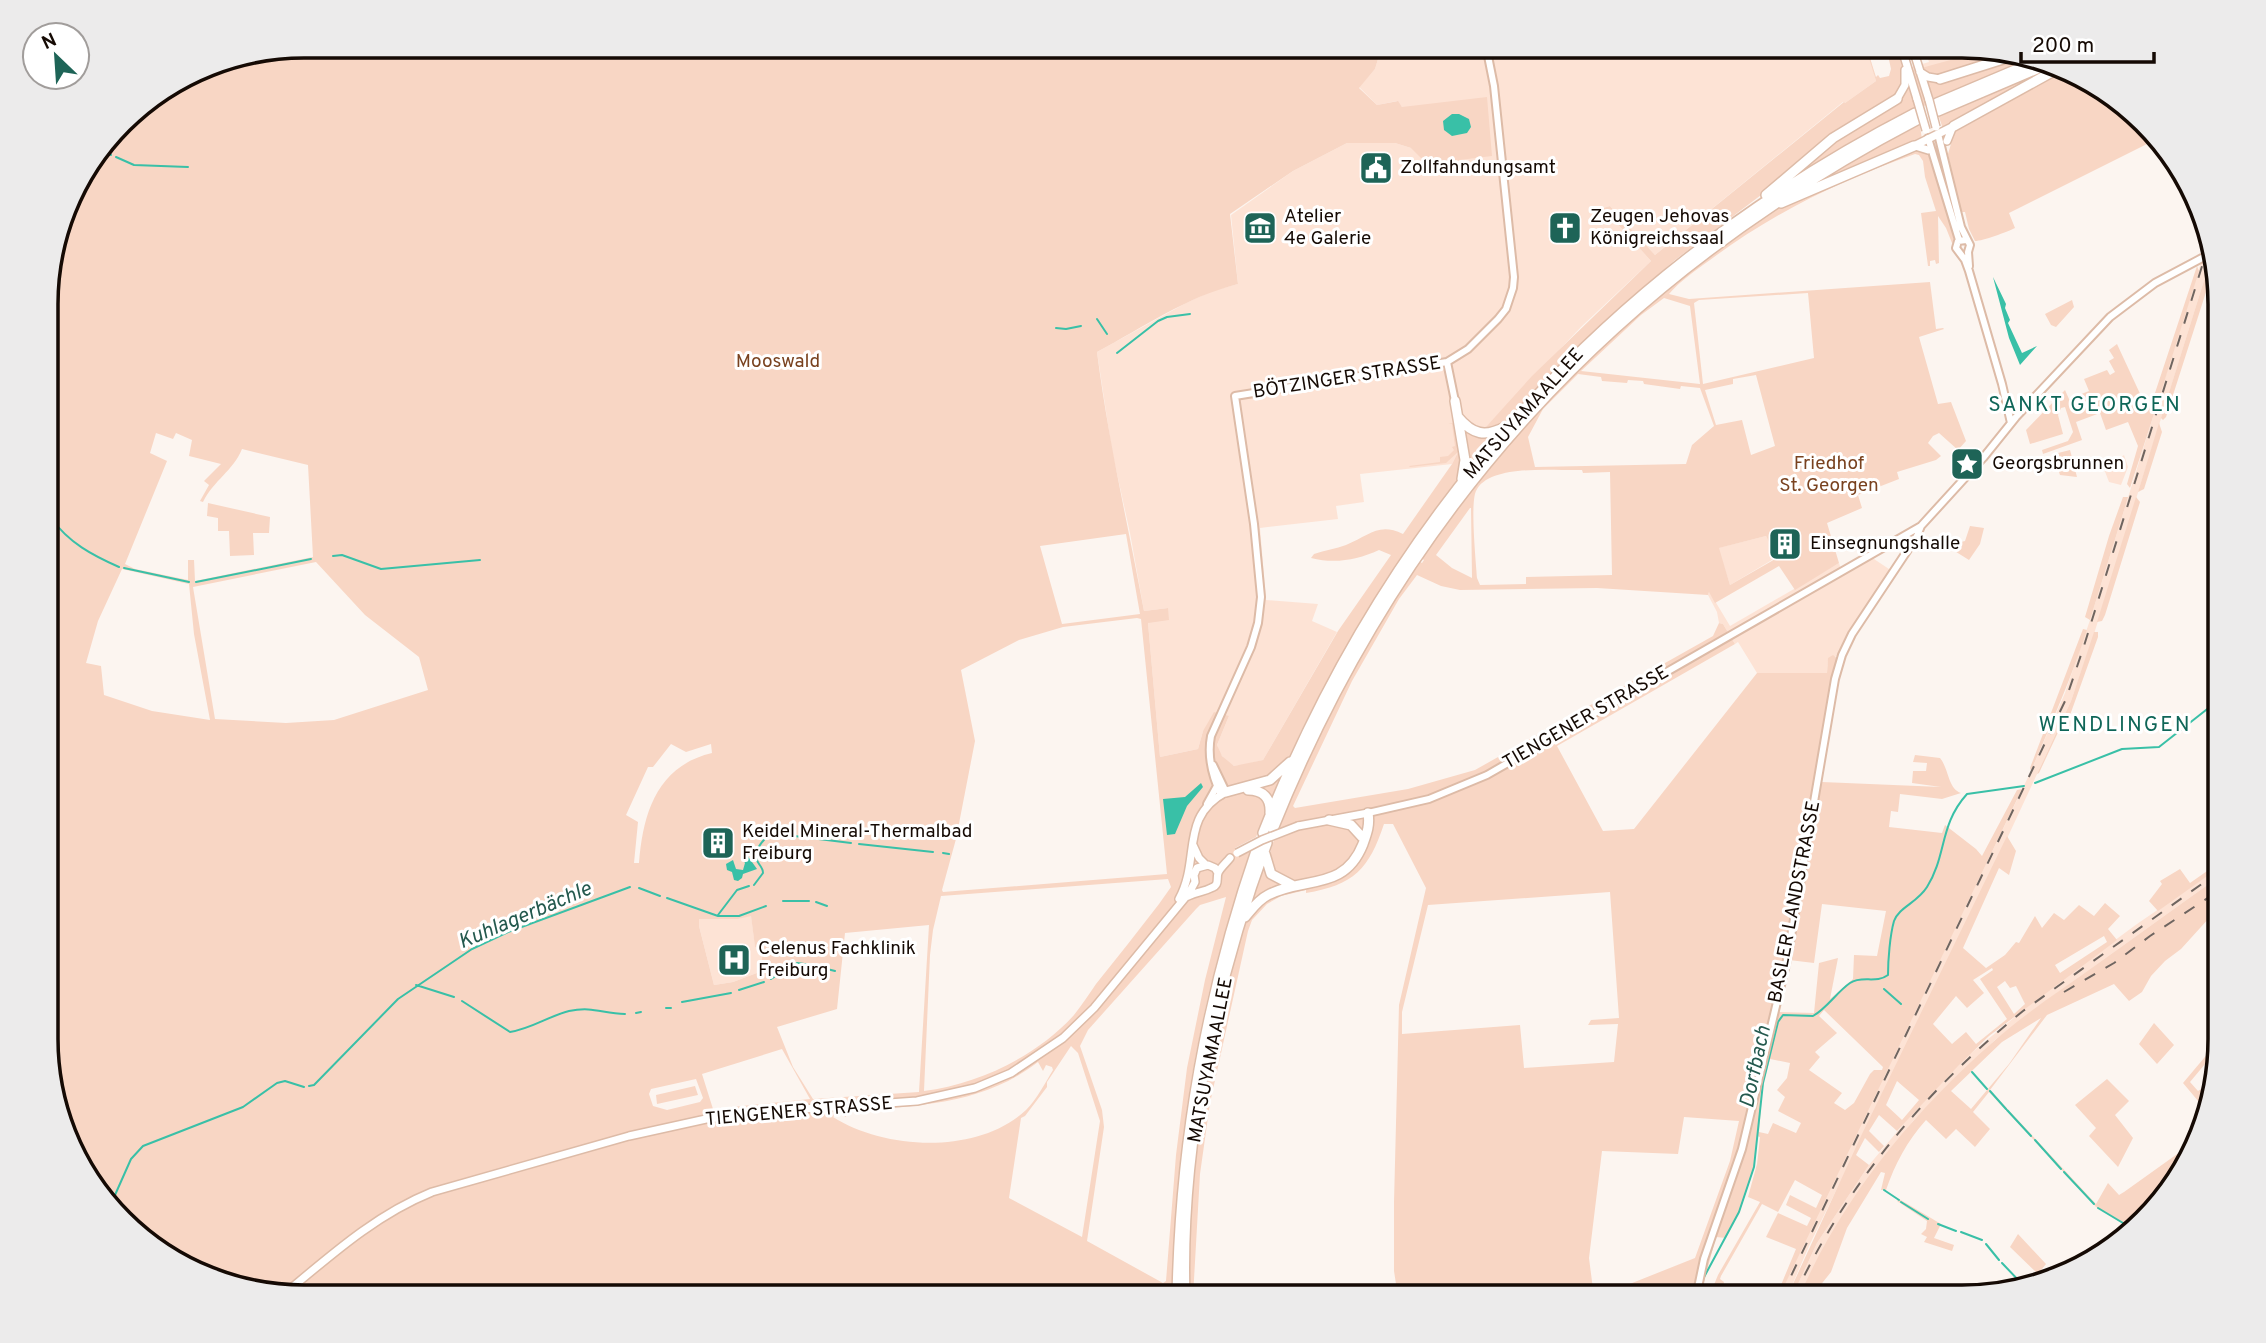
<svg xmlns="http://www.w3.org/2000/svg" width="2266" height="1343" font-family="Overpass,sans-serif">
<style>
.built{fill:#fde3d5}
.green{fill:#f8d6c4;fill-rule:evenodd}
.water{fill:#39c0a7}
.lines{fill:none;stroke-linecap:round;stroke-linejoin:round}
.stream{stroke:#39c0a7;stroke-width:2}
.minor-casing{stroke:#ddbba7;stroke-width:10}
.major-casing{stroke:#ddbba7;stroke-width:10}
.highway-casing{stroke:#ddbba7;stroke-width:12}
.minor{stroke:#fff;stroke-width:6}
.major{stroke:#fff;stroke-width:7}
.highway{stroke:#fff;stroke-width:9}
.rail{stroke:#6f6560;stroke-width:2;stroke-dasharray:12 12;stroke-linecap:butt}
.major-bridge-casing{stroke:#ddbba7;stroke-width:10;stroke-linecap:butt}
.major-bridge{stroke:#fff;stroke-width:7}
.labels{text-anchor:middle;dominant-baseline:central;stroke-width:6;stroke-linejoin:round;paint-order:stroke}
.poi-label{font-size:19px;fill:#150a04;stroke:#fff;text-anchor:start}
.park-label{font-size:19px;fill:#79421f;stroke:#fff}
.street-label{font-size:19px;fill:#150a04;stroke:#fff}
.neighbourhood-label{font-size:21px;letter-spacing:2px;fill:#0f6658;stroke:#fff}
.water-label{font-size:21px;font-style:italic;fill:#24594e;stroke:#fff}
.rim{fill:none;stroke:#150a04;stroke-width:3.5}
</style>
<rect width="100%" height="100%" fill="#fcf5f0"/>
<path class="built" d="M1431 46H1867L1876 81 1845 103 1843 102 1655 255 1610 206 1603 208 1651 261 1581 327 1485 428 1480 430 1458 452 1452 464 1360 474 1364 502 1336 506 1338 519 1260 528 1266 600 1318 604 1312 621 1337 632 1263 760 1243 765 1234 766 1227 762 1219 752 1217 745 1229 716 1203 731 1198 749 1160 757 1148 623 1168 608 1144 611 1130 533 1112 451 1097 352 1186 303 1212 291 1238 284 1231 215 1293 171 1347 143H1395L1411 148 1402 107 1397 101 1377 105 1359 87 1375 69 1379 56 1430 48Z
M1896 46H1906L1912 67 1929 62 1924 46H1963L2006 51 1904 73Z
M2207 243 2211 258 2094 634 2071 701 1991 873 1809 1246 1787 1297H1779L1835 1176 2031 771 2065 693 2090 620Z
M2122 449 2128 467 2121 485 2109 482 2104 469 2124 455Z
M1766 536 1777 557 1730 585 1718 548Z
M1871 557 1892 571 1856 624 1838 659 1837 656 1828 660 1827 673H1757L1738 642 1735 644 1723 624 1719 623 1717 612 1708 595 1709 591 1730 626 1839 563 1842 573Z
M2220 867V876L2043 1003 1995 1040 1945 1088 1913 1121 1839 1221 1799 1297H1792L1817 1243 1869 1165 1907 1120 1964 1059 2050 988 2137 924Z
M751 915 755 946 762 949V971L733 982 714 985 699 926V919H738Z"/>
<path class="green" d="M303 46H1431L1430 48 1379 56 1375 69 1359 88 1377 105 1398 101 1402 107 1487 97 1492 156 1427 164 1411 148 1395 143H1347L1293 171 1230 214 1238 284C1186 297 1144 327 1097 352 1108 439 1128 525 1144 611L1168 608 1169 620 1148 623 1160 757 1198 749 1203 731 1214 712 1229 716 1217 745 1222 756 1234 766 1263 760 1338 631 1391 555 1379 550C1357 560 1335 564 1311 558L1314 554C1325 550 1336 549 1346 545 1369 536 1378 522 1403 534L1452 464 1458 452 1446 463 1410 467 1409 466 1440 462V457L1448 456 1454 450 1452 447 1455 446 1452 424H1448L1454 423 1456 429 1485 428 1532 376 1651 261 1603 208 1610 206 1655 255 1844 102 1845 103 1876 81 1866 48 1867 46H1869V50L1872 51 1869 55 1876 77 1878 75 1880 78 1889 76 1891 69 1886 46H1896L1904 73C1941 63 2000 42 2037 57 1943 93 1864 134 1779 187L1769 189 1675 260 1597 328 1555 369 1501 426 1468 467 1411 543 1339 659 1301 731 1256 837 1235 848 1239 857 1252 850C1200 992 1173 1146 1173 1297H303L236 1289 174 1263 89 1183 48 1073V270L72 189 133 110 205 65ZM156 433 173 439 176 433 192 440 189 456 221 464 204 481 209 485 200 501 203 502C214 480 233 471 242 449L308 465 313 557 195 581 194 560H188V580L135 569 125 564 167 461 150 453ZM1126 534 1140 614 1062 624 1040 546ZM316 562 365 615 419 657 428 690 334 720 286 723 215 719 193 587ZM122 569 189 584 194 634 210 720 152 711 104 695 101 666 86 663 98 621ZM1137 618 1141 619 1167 874 943 892 942 890 956 839 975 741 961 670 1019 640 1063 627ZM671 744 686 752 711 744 712 753C657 766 643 813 639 863H634L638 822 626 815 648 767H653ZM1168 879 1171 887 1159 904C1138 931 1117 958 1096 984 1089 994 1082 1005 1074 1015 1037 1056 979 1084 924 1091L930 955 933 930 941 896ZM1226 897 1205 980 1187 1068 1176 1155 1166 1281 1163 1283 1087 1241 1104 1127 1102 1110 1080 1046 1088 1030 1196 909 1200 905ZM751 916 755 947 762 949V971L733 982 714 985 699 926V919H738ZM929 925 919 1092 813 1099 793 1067 777 1027 837 1009 845 933ZM1071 1046 1078 1053 1100 1121 1082 1237 1009 1198 1021 1118 1025 1116 1047 1087V1082ZM782 1049 810 1099 713 1109 702 1074ZM1038 1062 1043 1071 1046 1065 1052 1067 1053 1070C1045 1083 1037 1099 1026 1110 978 1155 885 1150 833 1117L838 1113 846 1117V1111C914 1106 981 1106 1038 1062ZM696 1079 703 1098 700 1102 667 1110 653 1106 649 1094 651 1089Z
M2056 65 1943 129 1938 114Z
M2063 68 2092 80 2153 141 2009 213 2015 228C2007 232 1983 241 1975 241L1969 229 1965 212H1960L1948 154 1955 130Z
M1919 124C1923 135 1920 147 1930 156L1956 237 1955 242 1952 243 1946 228 1938 216 1939 263 1936 264 1935 260 1930 261V266H1928L1921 213 1936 211 1925 177 1923 161 1919 155 1915 154C1841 180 1773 213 1710 260 1696 270 1680 281 1669 294L1689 299 1930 282 1936 329 1943 328 1944 329 1919 337 1938 404 1951 402 1966 441 1958 450 1939 433 1933 436 1928 443 1941 456 1936 460 1897 472 1899 479 1858 495 1862 508 1827 523 1839 563 1795 590 1779 566 1715 603 1709 592 1708 595 1597 588 1460 590 1441 586 1417 575 1399 599 1352 681 1293 806 1295 808 1408 789 1475 770 1713 636 1719 623 1723 624 1735 644 1557 746 1603 831 1634 829 1757 673H1827L1828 658 1833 655 1838 659 1827 717 1822 782 1941 787 1912 783 1913 771H1926L1927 763 1913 762 1915 755 1940 758C1949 769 1948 789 1961 793L1942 799 1900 794 1898 812 1891 811 1889 827 1942 833 1945 825 1976 849 1982 856 2017 790 2022 789 1779 1297H1776L1796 1249 1766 1237 1778 1213 1807 1226 1811 1218 1786 1205 1790 1195 1816 1208 1822 1195 1795 1180 1778 1212 1762 1204 1721 1276 1720 1279 1724 1282 1720 1297H1709L1718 1275 1760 1202 1748 1197 1757 1164 1760 1137 1757 1136 1754 1167 1739 1212 1726 1238 1716 1237 1700 1297H1642L1637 1285 1607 1297H1597L1695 1258 1730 1161 1739 1121 1684 1117 1678 1154 1602 1151 1589 1258 1594 1297H1398L1394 1271V1202L1399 1005 1426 888 1393 824H1384C1369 869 1354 885 1306 893V890L1281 896 1267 904 1252 920 1248 931 1210 1103 1200 1174 1193 1297H1189C1186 1172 1211 1049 1243 929 1253 903 1266 899 1290 888L1278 877 1269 861 1271 848 1285 811 1320 733 1364 648 1418 561 1422 563 1424 560 1420 557 1465 497 1479 483 1477 480 1529 418 1538 413 1602 345 1681 277 1764 216 1788 203 1791 196ZM1808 293 1814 358 1703 384 1694 303 1699 300ZM1664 298 1690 306 1700 384 1581 371 1641 315ZM1578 374 1601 377 1602 381 1627 383 1628 380 1643 381 1644 384 1680 389 1681 386 1700 388 1714 426 1692 445 1686 464 1535 467 1528 437 1543 409ZM1756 375 1775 446 1751 455 1742 420 1716 425 1705 390 1733 384V379ZM1582 470 1583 473 1610 472 1612 575 1526 577V584L1480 585 1477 578C1476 561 1470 504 1476 491 1489 463 1556 471 1582 470ZM1470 508H1471L1472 578 1452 568 1436 555ZM1766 536 1777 558 1730 585 1719 548ZM1610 892 1619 1018 1591 1020 1588 1025 1618 1024 1614 1062 1524 1068 1520 1025 1402 1034V1012L1428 905ZM1822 904 1886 911 1877 956 1854 955 1853 979 1830 999 1838 958 1819 963 1814 1013 1777 1012 1789 960 1814 963ZM1824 1010 1883 1067 1882 1070H1874L1870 1074 1854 1103 1845 1110 1834 1103 1842 1093 1809 1070 1820 1057 1815 1052 1837 1033 1819 1016ZM1770 1059 1790 1063 1787 1078 1777 1090 1785 1097 1778 1111 1801 1123 1796 1133 1773 1123 1768 1134 1759 1132 1763 1083Z
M2211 258 2214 267 2166 417 2163 420 2161 418Z
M2197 266 2199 271 2156 408 2152 402Z
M2072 300 2074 307 2056 327 2051 325 2045 314Z
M2117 344 2142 398 2145 397 2154 414 2130 488 2127 484 2138 446 2128 422 2106 430 2100 413 2076 422 2082 440 2043 454 2042 450 2068 441 2073 432 2065 407 2061 408 2058 415 2063 434 2030 444 2026 430 2065 390 2069 399 2089 391 2084 379 2107 370 2110 375 2115 372 2109 361 2114 358 2109 350Z
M2159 423 2162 432 2144 489 2138 492Z
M2070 450 2077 477 2060 475 2056 463 2060 461 2058 453Z
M2123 497H2128L2126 504 2090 620 2085 617 2109 536Z
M2136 497 2140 502 2105 615 2102 621 2097 622Z
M208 503 270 517 269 533H253L254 555 230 556 229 531H218V518L207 516Z
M1970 526 1984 528 1980 544 1969 560 1953 550 1957 543 1965 541Z
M2083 629 2087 630C2071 679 2051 724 2031 771L2030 768Z
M2094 632H2098V637L2069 718 2066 723 2061 726 2039 773 2037 774 2071 701Z
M2007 836 2016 851 2009 875 1999 868 1963 948 1986 968 2005 955 2016 942 2019 943 2035 916 2042 928 2054 913 2064 920 2079 905 2094 916 2105 903 2120 916 2108 929 2117 940 1989 1036 1959 1065 1897 1131 1879 1115 1869 1131 1884 1146 1879 1152 1865 1138 1856 1155 1869 1165 1817 1243 1792 1297H1787L1862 1134ZM2104 936 2107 942 2060 973 2055 965ZM1992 968 1993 970 1980 979 2007 1019 1976 1044 1966 1032 1952 1044 1933 1024 1956 996 1967 1008 1984 993 1973 980ZM2005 981 2010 988 2016 986 2025 1004 2014 1014 1997 987ZM1897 1081 1919 1100 1902 1120 1886 1105Z
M2220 862V867L2158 911 2149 901 2162 884 2160 881 2180 869 2190 883Z
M1264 865 1285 885 1250 907Z
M2220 876V906L2181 949 2165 961 2151 976 2142 992 2129 1001 2114 984 2047 1015 1990 1090 2096 1204 2108 1183 2119 1195 2124 1192 2194 1142 2186 1169 2128 1227 2096 1207 1989 1092 1973 1112 1990 1129 1975 1147 1956 1129 1946 1139 1926 1120C1907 1141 1895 1164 1886 1190H1881L1885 1173 1881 1172 1847 1228 1831 1272 1811 1297H1799C1842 1198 1912 1113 1993 1042 2022 1016 2055 994 2086 972 2131 940 2175 908 2220 876ZM2041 1018 2009 1064 1971 1109 1951 1091 2002 1042Z
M2154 1023 2174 1045 2157 1064 2139 1044Z
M2220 1039V1046L2190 1082 2198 1091 2212 1082 2204 1108 2183 1083Z
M2107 1079 2129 1101 2115 1115 2133 1138 2118 1167 2089 1136 2096 1128 2075 1105Z
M695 1086 698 1095 657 1104 656 1095Z
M1899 1199 1941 1224 1934 1238 1954 1245 1952 1251 1924 1242 1927 1237 1921 1234 1926 1229 1927 1221 1897 1201Z
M2018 1234 2046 1264 2038 1274 2010 1247Z"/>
<path class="water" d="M1452 114H1459L1469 119 1471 127 1467 133 1452 136 1444 130 1443 121Z
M1993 277 2006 304 2005 308 2010 320 2008 323 2022 353 2037 346 2020 365 2009 338Z
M1201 783 1203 787 1187 806 1175 834 1167 835 1163 799 1185 797Z
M747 855 757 869 743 874 742 878 738 881 734 880 732 872 727 870 726 864 733 860 736 869 743 870 745 863 742 858Z"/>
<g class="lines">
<path class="stream" d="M101 151 111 155
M116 157 134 165 188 167
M1097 319 1107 334
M1056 328 1066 329 1081 326
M1117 353 1158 321 1167 317 1190 314
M51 518C69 543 92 555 119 567
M333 556 342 555 381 569 480 560
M124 568 189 582
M196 582 311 559
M2035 783 2122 749 2159 747 2220 699
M778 834 851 843
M859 844 933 852
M943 853 949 854
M754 885 763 873C763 866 757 864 756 858 754 849 766 837 771 833
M639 888 660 896
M667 898 718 916H739L766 906
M783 901H809
M816 902 827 906
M718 915 737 890 749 886
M827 969 835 971
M771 979 797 963 819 966
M416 985 454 997
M1884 989 1901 1004
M739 990 764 982
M462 1001 510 1032C531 1029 549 1016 569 1011 594 1006 603 1014 625 1014
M682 1002 731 993
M666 1008H671
M636 1013 641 1012
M1972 1072 1987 1089
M309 1086 314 1085 398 999 472 949 508 932 630 887
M1990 1091 2006 1109
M2007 1110 2031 1136
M2035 1140 2061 1169
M2064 1172 2094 1204
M1884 1190 1899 1200
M1901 1202 1928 1219
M111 1204 131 1159 143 1146 243 1107 277 1083 285 1081 304 1087
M2098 1208 2128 1226
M1938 1224 1956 1231
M1961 1232 1982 1240
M1986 1244 1999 1260
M2002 1263 2022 1284
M1703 1279 1739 1212 1754 1167 1763 1083 1778 1022 1783 1015 1813 1016C1827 1008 1837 992 1850 983 1862 975 1876 984 1888 975 1888 960 1890 935 1894 921 1899 907 1917 903 1927 887 1947 855 1939 825 1967 794L2024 786"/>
<defs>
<path id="minor" d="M1938 134 1961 227 1970 245 1968 252 1969 266
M1928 138 1959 240
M1966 240 1958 241 1956 248 1965 260 1969 271 2002 384 2011 423
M1447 362 1455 401
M1213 765 1226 792
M1221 795C1212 776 1207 757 1211 736L1251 647 1258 623 1261 597 1254 524 1235 396 1447 362 1468 349 1498 319 1506 309 1513 288 1514 277 1494 86 1486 46
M1207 804 1217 786
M1368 813 1429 799 1487 775 1921 526
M1696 1297 1704 1259 1742 1149 1787 960 1835 679 1842 655 1852 634 1917 536 1921 526 1983 458 2016 417 2110 317 2155 283 2202 258"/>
<path id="major" d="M1901 46 1917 99
M1912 46 1929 100
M1920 72 1928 77 1940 79
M1897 99 1905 85V70
M1947 141 1953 126
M1914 146 1954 126
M1915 146 1928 150
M1298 826 1368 813
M1193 845 1199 858 1206 865
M1188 896C1198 891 1204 892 1211 888 1220 885 1216 879 1218 873 1220 868 1227 862 1230 858
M1179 899C1201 859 1179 817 1226 792
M283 1295C330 1256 375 1215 432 1192L629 1136 706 1119 775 1111 917 1101 975 1088 1011 1073 1063 1038 1094 1008 1189 893 1195 882 1194 875 1197 868 1208 865 1215 868 1218 873"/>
<path id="highway" d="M1940 79 2022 53
M1937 103 2041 59
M1938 111 2051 63
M1954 126 2061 67
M1766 195 1833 138 1897 99
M1781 203 1914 146
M1455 401 1465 460 1462 479
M1458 417C1473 435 1485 437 1505 427
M1248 790C1263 790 1271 798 1270 813
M1226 792 1270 780 1290 762
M1329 820 1351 825 1362 837
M1273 829C1401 511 1613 279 1917 120
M1263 833C1389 513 1609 271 1915 113
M1265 854 1271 874 1292 885
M1245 917C1252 909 1258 900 1268 895 1304 876 1344 892 1363 844 1367 833 1370 825 1368 813
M1177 1297C1180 1141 1206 996 1257 848
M1185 1297C1180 1147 1215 984 1267 843"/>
</defs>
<use href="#minor" class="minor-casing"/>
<use href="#major" class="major-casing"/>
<use href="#highway" class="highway-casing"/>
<use href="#minor" class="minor"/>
<use href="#major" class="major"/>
<use href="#highway" class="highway"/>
<path class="rail" d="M2064 992 2114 963 2150 936 2220 890
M1781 1297 2066 699 2083 649 2208 247
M1794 1297C1846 1184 1927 1089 2023 1011L2220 871"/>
<defs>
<path id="major-bridge" d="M1917 99 1926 130
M1929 100 1936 127
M1237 853 1262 840 1298 826"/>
</defs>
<use href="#major-bridge" class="major-bridge-casing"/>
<use href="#major-bridge" class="major-bridge"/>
</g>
<defs>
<symbol id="civic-square" viewBox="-11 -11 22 22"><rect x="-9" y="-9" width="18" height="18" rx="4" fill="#1e6457" stroke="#fff"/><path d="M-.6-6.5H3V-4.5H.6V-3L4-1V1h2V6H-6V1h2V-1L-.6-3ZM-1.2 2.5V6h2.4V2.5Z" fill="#fff"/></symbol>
<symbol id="museum-square" viewBox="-11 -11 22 22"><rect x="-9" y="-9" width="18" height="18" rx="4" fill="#1e6457" stroke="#fff"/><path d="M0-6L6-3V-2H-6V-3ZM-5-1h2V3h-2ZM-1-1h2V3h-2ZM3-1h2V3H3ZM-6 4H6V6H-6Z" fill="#fff"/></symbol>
<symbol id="church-square" viewBox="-11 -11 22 22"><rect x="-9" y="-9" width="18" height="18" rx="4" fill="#1e6457" stroke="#fff"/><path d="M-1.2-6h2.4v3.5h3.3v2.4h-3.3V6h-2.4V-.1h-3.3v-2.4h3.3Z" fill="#fff"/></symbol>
<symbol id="sight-square" viewBox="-11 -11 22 22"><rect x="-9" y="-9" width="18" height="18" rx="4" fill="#1e6457" stroke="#fff"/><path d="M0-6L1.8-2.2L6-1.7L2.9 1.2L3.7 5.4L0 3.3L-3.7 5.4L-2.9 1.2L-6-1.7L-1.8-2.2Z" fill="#fff"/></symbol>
<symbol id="building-square" viewBox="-11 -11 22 22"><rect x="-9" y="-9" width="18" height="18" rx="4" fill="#1e6457" stroke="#fff"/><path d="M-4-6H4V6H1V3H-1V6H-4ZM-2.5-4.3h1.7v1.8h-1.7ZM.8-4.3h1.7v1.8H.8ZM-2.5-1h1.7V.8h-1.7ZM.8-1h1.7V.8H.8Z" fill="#fff"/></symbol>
<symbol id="hospital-square" viewBox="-11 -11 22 22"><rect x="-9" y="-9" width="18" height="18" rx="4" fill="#1e6457" stroke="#fff"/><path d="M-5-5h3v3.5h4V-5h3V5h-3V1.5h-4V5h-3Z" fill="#fff"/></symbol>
</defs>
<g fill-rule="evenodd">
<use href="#civic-square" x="1357" y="149" width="38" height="38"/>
<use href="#museum-square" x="1241" y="209" width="38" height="38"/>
<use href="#church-square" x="1546" y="209" width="38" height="38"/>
<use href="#sight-square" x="1948" y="445" width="38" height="38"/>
<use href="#building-square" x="1766" y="525" width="38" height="38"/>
<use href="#building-square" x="699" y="824" width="38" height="38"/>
<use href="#hospital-square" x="715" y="941" width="38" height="38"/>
</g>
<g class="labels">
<g class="poi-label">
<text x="1400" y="168">Zollfahndungsamt</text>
<text x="1284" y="217">Atelier<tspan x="1284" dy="22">4e Galerie</tspan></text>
<text x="1590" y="217">Zeugen Jehovas<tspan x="1590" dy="22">Königreichssaal</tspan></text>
<text x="1992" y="464">Georgsbrunnen</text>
<text x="1810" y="544">Einsegnungshalle</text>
<text x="742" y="832">Keidel Mineral-Thermalbad<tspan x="742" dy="22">Freiburg</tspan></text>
<text x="758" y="949">Celenus Fachklinik<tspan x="758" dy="22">Freiburg</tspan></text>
</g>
<g class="park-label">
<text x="778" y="362">Mooswald</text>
<text x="1829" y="464">Friedhof<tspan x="1829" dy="22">St. Georgen</tspan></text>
</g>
<g class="street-label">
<text transform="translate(1347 378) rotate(-9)">BÖTZINGER STRASSE</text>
<text transform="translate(1524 414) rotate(-48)">MATSUYAMAALLEE</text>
<text transform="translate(1586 718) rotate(-30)">TIENGENER STRASSE</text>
<text transform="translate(1795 902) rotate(-79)">BASLER LANDSTRASSE</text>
<text transform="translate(1211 1060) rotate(-79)">MATSUYAMAALLEE</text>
<text transform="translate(799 1112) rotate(-5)">TIENGENER STRASSE</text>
</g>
<g class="neighbourhood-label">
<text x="2085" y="405">SANKT GEORGEN</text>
<text x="2115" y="725">WENDLINGEN</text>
</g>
<g class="water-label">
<text transform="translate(525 916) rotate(-23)">Kuhlagerbächle</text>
<text transform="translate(1756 1067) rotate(-78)">Dorfbach</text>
</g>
</g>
<path d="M0 0H2266V1343H0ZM304 58H1962A246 246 0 0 1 2208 304V1039A246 246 0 0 1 1962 1285H304A246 246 0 0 1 58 1039V304A246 246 0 0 1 304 58Z" fill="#ecebeb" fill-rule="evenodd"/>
<path class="rim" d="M304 58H1962A246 246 0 0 1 2208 304V1039A246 246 0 0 1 1962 1285H304A246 246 0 0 1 58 1039V304A246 246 0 0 1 304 58Z"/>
<g transform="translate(56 56) rotate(335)"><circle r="33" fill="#ffffff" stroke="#a19d9b" stroke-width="2"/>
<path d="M0-5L12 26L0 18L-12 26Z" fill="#1e6457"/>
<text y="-10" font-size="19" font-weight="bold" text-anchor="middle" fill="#150a04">N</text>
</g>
<path d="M2021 52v10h133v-10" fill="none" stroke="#150a04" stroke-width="3.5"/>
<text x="2032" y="52" font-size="21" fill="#150a04" stroke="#ffffff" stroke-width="5" paint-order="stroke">200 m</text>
</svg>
